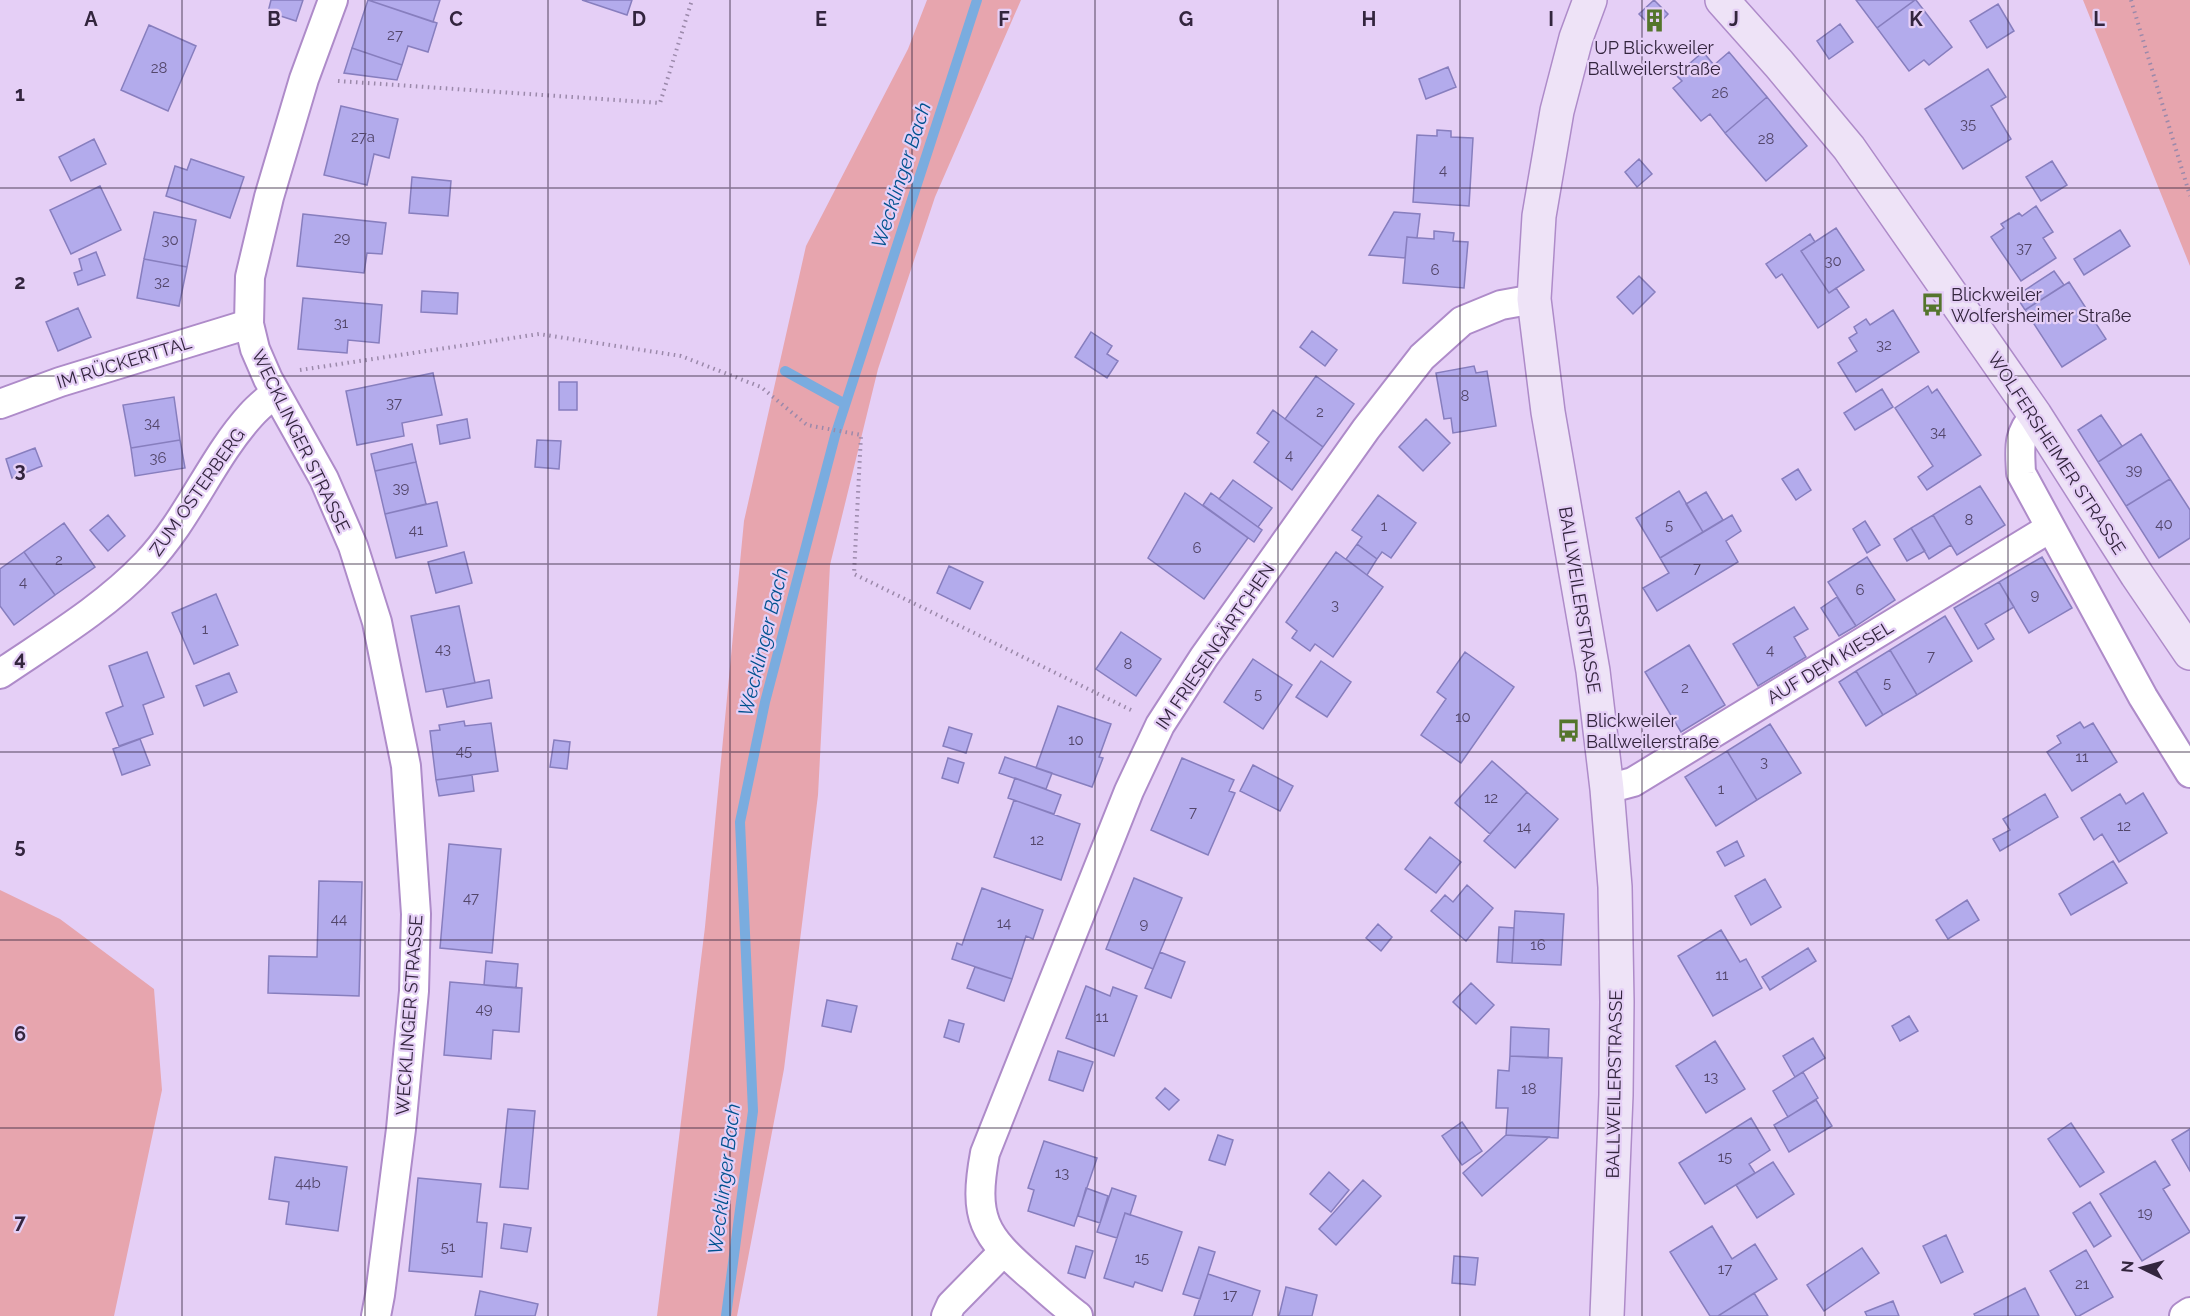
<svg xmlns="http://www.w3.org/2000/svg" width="2190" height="1316" font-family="Raleway,sans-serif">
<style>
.green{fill:#e7a5ae}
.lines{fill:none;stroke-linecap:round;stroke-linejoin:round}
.stream{stroke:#7aacdf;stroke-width:10}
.building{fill:#b3abec;stroke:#877ebe;stroke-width:1.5}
.street-casing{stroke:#ae8bc9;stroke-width:32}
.secondary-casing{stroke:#ae8bc9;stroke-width:36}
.path{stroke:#9b89aa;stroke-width:4;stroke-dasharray:1.5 4.5;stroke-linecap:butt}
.street{stroke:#fff;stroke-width:28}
.secondary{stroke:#eee3f7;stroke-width:33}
.grid{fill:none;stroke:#33253e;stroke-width:1.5;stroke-opacity:0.55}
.labels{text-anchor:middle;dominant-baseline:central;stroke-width:4.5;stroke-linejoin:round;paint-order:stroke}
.number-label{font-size:15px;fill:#53466a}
.poi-label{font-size:18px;fill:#33253e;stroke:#e5cff6;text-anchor:start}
.street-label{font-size:18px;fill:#33253e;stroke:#e5cff6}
.water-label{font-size:20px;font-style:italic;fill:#005290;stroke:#e5cff6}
.grid-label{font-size:20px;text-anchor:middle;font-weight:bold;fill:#33253e;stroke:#e5cff6;stroke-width:4.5;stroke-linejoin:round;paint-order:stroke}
</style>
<rect width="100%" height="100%" fill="#e5cff6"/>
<path class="green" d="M927 0H1021L935 197 878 369 830 565 818 795 784 1069 737 1316H657L705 927 744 521 806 246 908 49Z
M2083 0H2190V266Z
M0 890 60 919 154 989 162 1090 114 1316H0Z"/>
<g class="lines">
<path class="stream" d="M785 371 845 404
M726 1316 753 1111 740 822 765 702 835 436 977 0"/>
</g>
<path class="building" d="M271 0H303L296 21 268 12Z
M368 0H440L433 22Z
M368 0 437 23 428 52 408 46 402 65 352 48Z
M582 0H632L627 15Z
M1654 0 1668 14 1654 29 1639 14Z
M1856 0H1915L1877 28Z
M1915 0H1916L1952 47 1929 65 1924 60 1909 71 1877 28Z
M1998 4 2014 31 1987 48 1970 21Z
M1840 24 1853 42 1829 59 1817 41Z
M149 25 196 46 168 111 121 90Z
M352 48 402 65 397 80 344 73Z
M1703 52 1714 65 1729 52 1767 97 1725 133 1710 114 1701 121 1673 88 1682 81 1676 75Z
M1448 67 1456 87 1426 99 1419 79Z
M1988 69 2006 97 1991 106 2011 139 1963 169 1925 109Z
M1767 97 1807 146 1766 181 1725 133Z
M341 106 398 119 389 158 374 154 367 185 324 175Z
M1437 130 1451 131V137L1473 138 1469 206 1413 202 1417 135 1437 136Z
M94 139 106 164 71 181 59 157Z
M191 159 244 177 230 218 166 196 175 166 187 170Z
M1639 159 1652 174 1637 187 1625 172Z
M2052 161 2067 185 2041 201 2026 177Z
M412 177 451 181 448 216 409 213Z
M100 186 121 230 71 254 50 210Z
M2036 206 2053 232 2043 238 2056 258 2021 281 1991 237 2004 228 2001 224 2019 213 2022 216Z
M154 212 196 220 187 267 144 259Z
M1394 212 1420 214 1417 238 1407 237 1405 258 1369 255Z
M303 214 386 223 382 254 367 253 364 273 297 266Z
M1836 228 1864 270 1829 293 1801 251Z
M2120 230 2130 246 2084 275 2074 259Z
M1434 231 1454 233 1453 241 1468 242 1464 288 1403 283 1407 237 1434 239Z
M1810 234 1815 242 1801 251 1829 293 1836 288 1849 307 1818 328 1782 274 1776 278 1766 264Z
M96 252 105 275 78 285 74 273 82 270 79 259Z
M144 259 187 267 179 306 137 298Z
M2054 271 2064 285 2025 310 2016 296Z
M1639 276 1655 292 1633 314 1617 297Z
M2069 282 2106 339 2062 367 2025 310Z
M422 291 458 293 457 314 421 312Z
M303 298 382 305 379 343 348 340 347 353 298 349Z
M78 308 91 337 58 351 46 322Z
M1893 310 1919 352 1856 392 1838 363 1857 351 1849 338 1857 333 1854 327 1866 319 1870 325Z
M1312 331 1337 350 1325 366 1300 347Z
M1091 332 1112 346 1107 354 1118 361 1107 378 1075 357Z
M1474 366 1476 373 1487 371 1496 426 1453 433 1451 418 1444 419 1436 373Z
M433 373 442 415 402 423 404 436 357 445 346 391Z
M1316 376 1354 404 1323 447 1285 419Z
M559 382H577V410H559Z
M1928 386 1932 393 1937 389 1981 455 1927 490 1918 477 1933 466 1895 408Z
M1882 389 1893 407 1855 430 1844 413Z
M174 397 180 440 131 448 123 405Z
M1273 410 1323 447 1292 490 1254 462 1269 442 1257 433Z
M2101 415 2122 446 2098 462 2078 430Z
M467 419 470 438 440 444 437 425Z
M1426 419 1450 443 1423 471 1399 447Z
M2141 434 2170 479 2126 506 2098 462Z
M180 440 185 468 135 476 131 448Z
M537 440 561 441 559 469 535 467Z
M412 444 416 462 375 471 371 454Z
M35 448 42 466 12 478 6 459Z
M416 462 426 504 385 514 375 471Z
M1798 469 1811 490 1796 500 1782 479Z
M2170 479 2190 510V538L2159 558 2126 506Z
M1233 480 1272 508 1258 527 1219 499Z
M1980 486 2005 525 1957 555 1933 515Z
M1679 491 1703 532 1660 558 1636 518Z
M1706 492 1723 520 1703 532 1686 504Z
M1185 493 1248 538 1204 599 1148 558Z
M1211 493 1262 530 1254 542 1203 505Z
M1378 495 1416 523 1391 558 1382 552 1377 559 1357 544 1362 537 1352 530Z
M437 502 447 546 396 558 385 514Z
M108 515 125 536 108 551 90 530Z
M1732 515 1741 531 1726 541 1738 562 1657 611 1643 588 1669 573 1660 558Z
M1933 515 1951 545 1929 559 1911 528Z
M1865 521 1880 545 1867 553 1853 529Z
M64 523 95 567 55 595 24 552Z
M1911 528 1925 551 1907 561 1894 539Z
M1357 544 1377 559 1367 575 1346 559Z
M24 552 55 595 14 625 0 606V569Z
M464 552 472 583 436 593 428 562Z
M1336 552 1383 587 1333 657 1315 644 1310 651 1292 638 1297 631 1286 622Z
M1867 557 1895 600 1856 626 1828 582Z
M2042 557 2072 608 2029 633 1999 582Z
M949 566 983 582 970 609 937 593Z
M1999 582 2014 607 1985 624 1994 639 1978 649 1954 608Z
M216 594 238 645 194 664 172 613Z
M1837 597 1856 626 1839 636 1821 608Z
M459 606 475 683 426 692 411 616Z
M1794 607 1808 629 1794 637 1806 657 1758 686 1733 644Z
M1945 616 1972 661 1917 695 1890 650Z
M1121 632 1161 659 1136 696 1096 669Z
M1689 645 1725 705 1681 732 1645 672Z
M1890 650 1917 695 1883 715 1856 671Z
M147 652 164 697 143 705 153 734 119 746 106 713 123 706 109 666Z
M1465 652 1514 687 1461 763 1421 735 1446 699 1437 692Z
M1253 659 1292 685 1263 729 1224 702Z
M1321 661 1351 682 1327 717 1296 697Z
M1856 671 1883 715 1866 726 1839 682Z
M229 673 237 692 204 706 196 686Z
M489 680 492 698 447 707 443 689Z
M1058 706 1111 724 1099 757 1103 758 1092 787 1036 768Z
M464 721 465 726 491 723 498 771 436 780 430 731 440 730 439 725Z
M2080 722 2084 728 2093 723 2117 762 2072 791 2047 752 2061 743 2057 736Z
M1770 724 1801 773 1757 800 1727 751Z
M949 727 972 734 966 753 943 746Z
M140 739 150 765 122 775 113 749Z
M554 740 570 742 567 769 550 767Z
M1727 751 1757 800 1716 826 1685 777Z
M1005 757 1052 773 1046 789 999 773Z
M948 758 964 763 958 783 942 778Z
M1182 758 1234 780 1229 791 1235 793 1208 855 1151 830Z
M1492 761 1527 792 1490 834 1455 803Z
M1253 765 1293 786 1280 811 1240 791Z
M472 775 474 791 439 796 436 780Z
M1015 778 1061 795 1054 814 1008 798Z
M1527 792 1558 819 1515 868 1484 841Z
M2143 793 2167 833 2119 862 2102 834 2094 840 2081 818 2120 794 2126 804Z
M2045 794 2058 817 2000 851 1993 839 2010 830 2003 819Z
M1014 800 1080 824 1061 880 994 857Z
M1430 837 1461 862 1436 893 1405 869Z
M1737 841 1744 856 1725 866 1717 852Z
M449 844 501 849 492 953 440 948Z
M2113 861 2127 883 2071 915 2059 894Z
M1134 878 1182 898 1153 969 1106 949Z
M1765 879 1781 907 1751 925 1735 896Z
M319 881 362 882 359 996 268 993 269 956 317 957Z
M1467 885 1493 908 1466 941 1431 911 1445 895 1453 902Z
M982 888 1043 910 1033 939 1026 936 1012 979 952 959 957 943 962 945Z
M1967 900 1979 920 1948 939 1936 920Z
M1515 911 1564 914 1561 965 1512 963Z
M1378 924 1392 937 1381 951 1366 938Z
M1499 927 1514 928 1512 963 1497 962Z
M1721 930 1740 962 1746 959 1762 988 1713 1016 1678 956Z
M1808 948 1816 961 1770 990 1762 977Z
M1160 952 1185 962 1171 998 1145 988Z
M486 961 518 964 516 988 484 985Z
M975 967 1012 979 1004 1001 967 988Z
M450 982 522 988 519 1032 493 1030 491 1059 444 1055Z
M1471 983 1494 1005 1476 1024 1453 1002Z
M1086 986 1110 996 1113 987 1137 996 1114 1056 1066 1038Z
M827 1000 857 1006 851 1032 822 1026Z
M1909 1016 1918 1031 1900 1041 1892 1026Z
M949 1020 964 1024 959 1042 944 1037Z
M1511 1027 1549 1029 1548 1058 1510 1056Z
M1813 1038 1825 1058 1795 1077 1783 1056Z
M1715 1041 1745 1089 1706 1113 1676 1066Z
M1058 1051 1093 1062 1083 1091 1049 1080Z
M1510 1056 1562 1058 1558 1138 1506 1135 1508 1108H1496L1498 1070 1509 1071Z
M1803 1072 1818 1098 1788 1117 1773 1091Z
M1165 1088 1179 1100 1169 1110 1156 1098Z
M1816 1100 1832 1126 1789 1152 1774 1125Z
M508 1109 535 1111 528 1189 500 1187Z
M1751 1118 1770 1150 1749 1164 1755 1173 1705 1204 1679 1163Z
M1462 1122 1482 1151 1462 1165 1442 1136Z
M2071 1123 2104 1172 2080 1187 2048 1139Z
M2190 1129V1171L2172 1140Z
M1218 1135 1233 1140 1225 1165 1209 1160Z
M1506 1135 1549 1137 1482 1196 1463 1173Z
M1044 1141 1097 1158 1074 1226 1028 1211 1034 1190 1028 1188Z
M275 1157 347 1167 338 1231 286 1224 289 1202 269 1199Z
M2155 1161 2170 1185 2163 1189 2190 1232 2142 1261 2100 1194Z
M1773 1162 1794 1194 1757 1218 1736 1185Z
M1329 1172 1349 1190 1331 1212 1310 1194Z
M418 1178 481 1184 477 1222 487 1223 482 1277 409 1271Z
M1363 1180 1381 1196 1336 1245 1319 1229Z
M1086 1188 1108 1196 1100 1223 1078 1216Z
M1112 1188 1136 1196 1130 1215 1125 1213 1117 1238 1097 1232Z
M2090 1202 2111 1236 2094 1247 2073 1213Z
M1125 1213 1182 1232 1162 1291 1135 1282 1133 1287 1104 1278Z
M504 1224 531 1228 527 1252 501 1248Z
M1712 1226 1732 1259 1755 1244 1777 1279 1718 1316H1710L1670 1252Z
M1946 1235 1963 1272 1941 1283 1923 1246Z
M1076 1246 1093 1251 1085 1278 1068 1273Z
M1199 1247 1215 1252 1200 1299 1183 1294Z
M1862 1248 1879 1273 1824 1311 1807 1285Z
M2086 1250 2113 1297 2079 1316H2076L2050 1271Z
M1454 1256 1478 1258 1475 1285 1452 1283Z
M1208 1274 1260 1291 1252 1316H1194Z
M1286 1287 1317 1295 1312 1316H1279Z
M2025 1288 2039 1316H1975L1974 1314Z
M480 1291 538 1304 535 1316H475Z
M1754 1293 1768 1316H1718Z
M1893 1301 1899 1316H1867L1865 1312Z"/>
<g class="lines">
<defs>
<path id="street" d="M333 0 304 79 269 197 250 277 249 324 255 349 268 379 324 479 353 546 377 622 406 766 416 914 414 991 401 1129 380 1295 376 1316
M0 404 60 382 249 324
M2035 415C2017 435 2020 448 2021 473L2143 697 2190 773
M0 674C50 640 104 608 146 564 189 519 211 459 251 415 258 407 267 400 275 393
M1607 789 1633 782 2050 528
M946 1316 951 1305 1003 1252
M1078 1316C1062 1304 1047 1290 1032 1277 983 1235 973 1218 985 1153L1129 791 1160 725 1204 657 1366 429 1422 357 1462 321 1501 305 1534 299
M2184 1316 2190 1312"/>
<path id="secondary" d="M1590 0 1576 38 1557 111 1539 216 1534 299 1548 412 1593 671 1607 789 1615 887 1617 1002 1616 1095 1607 1316
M1722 0 1779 64 1849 148 2035 415 2137 575 2190 653"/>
</defs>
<use href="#street" class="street-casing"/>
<use href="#secondary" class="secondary-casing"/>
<path class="path" d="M2131 0 2190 196
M338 81 660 103 692 0
M300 370 539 334 681 356 761 387 807 425 861 435 854 574 1133 711"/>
<use href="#street" class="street"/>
<use href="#secondary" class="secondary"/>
</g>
<path class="grid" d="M182 0V1316M365 0V1316M548 0V1316M730 0V1316M912 0V1316M1095 0V1316M1278 0V1316M1460 0V1316M1642 0V1316M1825 0V1316M2008 0V1316M0 188H2190M0 376H2190M0 564H2190M0 752H2190M0 940H2190M0 1128H2190"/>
<defs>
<symbol id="building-bare" viewBox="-9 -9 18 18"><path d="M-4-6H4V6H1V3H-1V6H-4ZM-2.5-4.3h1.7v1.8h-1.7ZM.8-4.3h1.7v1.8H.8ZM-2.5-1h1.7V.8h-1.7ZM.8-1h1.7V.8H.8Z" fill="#54752c" stroke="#e5cff6" stroke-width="2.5" paint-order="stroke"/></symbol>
<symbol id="bus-bare" viewBox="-9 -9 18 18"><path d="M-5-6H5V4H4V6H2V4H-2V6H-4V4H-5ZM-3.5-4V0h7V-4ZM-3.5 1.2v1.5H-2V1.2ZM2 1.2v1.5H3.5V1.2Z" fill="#54752c" stroke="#e5cff6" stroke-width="2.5" paint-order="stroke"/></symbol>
</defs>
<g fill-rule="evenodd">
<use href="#building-bare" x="1638" y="4" width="33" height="33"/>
<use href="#bus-bare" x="1916" y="288" width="33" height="33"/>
<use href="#bus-bare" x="1552" y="714" width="33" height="33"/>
</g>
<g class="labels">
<g class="number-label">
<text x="395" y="35">27</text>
<text x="159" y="68">28</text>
<text x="1720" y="93">26</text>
<text x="1968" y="124">35</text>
<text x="363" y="137">27a</text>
<text x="1766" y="139">28</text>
<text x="1443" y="170">4</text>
<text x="342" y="238">29</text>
<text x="170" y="240">30</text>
<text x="2024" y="248">37</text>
<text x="1833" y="261">30</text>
<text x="1435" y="270">6</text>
<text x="162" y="282">32</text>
<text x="341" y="323">31</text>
<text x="1884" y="345">32</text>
<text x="1465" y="396">8</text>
<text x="394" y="403">37</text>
<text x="1320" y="412">2</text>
<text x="152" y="423">34</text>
<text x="1938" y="432">34</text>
<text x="1289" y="455">4</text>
<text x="158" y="458">36</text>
<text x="2134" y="470">39</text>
<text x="401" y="488">39</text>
<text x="1969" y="520">8</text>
<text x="2164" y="524">40</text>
<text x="1669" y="525">5</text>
<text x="1384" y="526">1</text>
<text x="416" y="530">41</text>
<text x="1197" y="548">6</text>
<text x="59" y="560">2</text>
<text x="1697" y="568">7</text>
<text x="23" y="582">4</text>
<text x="1860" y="590">6</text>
<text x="2035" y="595">9</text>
<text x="1335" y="605">3</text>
<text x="205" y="629">1</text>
<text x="443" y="649">43</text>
<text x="1770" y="650">4</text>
<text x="1931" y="656">7</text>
<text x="1128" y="664">8</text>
<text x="1887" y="683">5</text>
<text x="1685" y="688">2</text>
<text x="1258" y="694">5</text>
<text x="1463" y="717">10</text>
<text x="1076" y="740">10</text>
<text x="464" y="751">45</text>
<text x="2082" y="757">11</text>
<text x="1764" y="762">3</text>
<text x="1721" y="789">1</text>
<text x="1491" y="798">12</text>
<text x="1193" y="812">7</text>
<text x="2124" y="826">12</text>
<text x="1524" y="827">14</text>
<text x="1037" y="840">12</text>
<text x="471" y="898">47</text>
<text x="339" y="919">44</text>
<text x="1004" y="923">14</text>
<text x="1144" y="924">9</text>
<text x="1538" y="945">16</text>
<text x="1722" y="975">11</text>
<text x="484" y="1009">49</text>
<text x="1102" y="1017">11</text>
<text x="1711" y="1077">13</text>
<text x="1529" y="1089">18</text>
<text x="1725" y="1157">15</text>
<text x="1062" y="1173">13</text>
<text x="308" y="1183">44b</text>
<text x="2145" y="1213">19</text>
<text x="448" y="1247">51</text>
<text x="1142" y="1258">15</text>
<text x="1725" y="1269">17</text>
<text x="2082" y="1284">21</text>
<text x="1230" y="1295">17</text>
</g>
<g class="poi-label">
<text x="1654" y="47" text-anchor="middle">UP Blickweiler<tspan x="1654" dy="21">Ballweilerstraße</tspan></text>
<text x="1951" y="294">Blickweiler<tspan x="1951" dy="21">Wolfersheimer Straße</tspan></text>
<text x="1586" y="720">Blickweiler<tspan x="1586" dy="21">Ballweilerstraße</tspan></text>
</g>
<g class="street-label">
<text transform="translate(124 362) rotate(-17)">IM RÜCKERTTAL</text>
<text transform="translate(301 441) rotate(64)">WECKLINGER STRASSE</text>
<text transform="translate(2057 453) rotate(57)">WOLFERSHEIMER STRASSE</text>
<text transform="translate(197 492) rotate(-55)">ZUM OSTERBERG</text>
<text transform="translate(1580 600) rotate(81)">BALLWEILERSTRASSE</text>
<text transform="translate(1215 646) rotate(-56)">IM FRIESENGÄRTCHEN</text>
<text transform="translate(1830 662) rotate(-31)">AUF DEM KIESEL</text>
<text transform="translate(409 1015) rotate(-86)">WECKLINGER STRASSE</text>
<text transform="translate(1614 1084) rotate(-89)">BALLWEILERSTRASSE</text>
</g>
<g class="water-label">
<text transform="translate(901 175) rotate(-72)">Wecklinger Bach</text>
<text transform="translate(763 642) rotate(-76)">Wecklinger Bach</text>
<text transform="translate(724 1179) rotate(-83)">Wecklinger Bach</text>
</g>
</g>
<g class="grid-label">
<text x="91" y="26">A</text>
<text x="274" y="26">B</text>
<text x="456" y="26">C</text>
<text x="639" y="26">D</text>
<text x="821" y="26">E</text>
<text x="1004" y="26">F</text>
<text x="1186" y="26">G</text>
<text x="1369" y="26">H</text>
<text x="1551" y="26">I</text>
<text x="1734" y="26">J</text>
<text x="1916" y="26">K</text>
<text x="2099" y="26">L</text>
<text x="20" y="101">1</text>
<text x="20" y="289">2</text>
<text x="20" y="477">3</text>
<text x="20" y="665">4</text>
<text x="20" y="853">5</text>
<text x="20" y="1041">6</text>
<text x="20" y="1229">7</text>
</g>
<g transform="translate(2142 1268) rotate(275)" stroke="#e5cff6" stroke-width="4.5" paint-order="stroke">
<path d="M0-4.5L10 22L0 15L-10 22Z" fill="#33253e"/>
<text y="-9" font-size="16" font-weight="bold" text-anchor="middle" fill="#33253e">N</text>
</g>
</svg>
